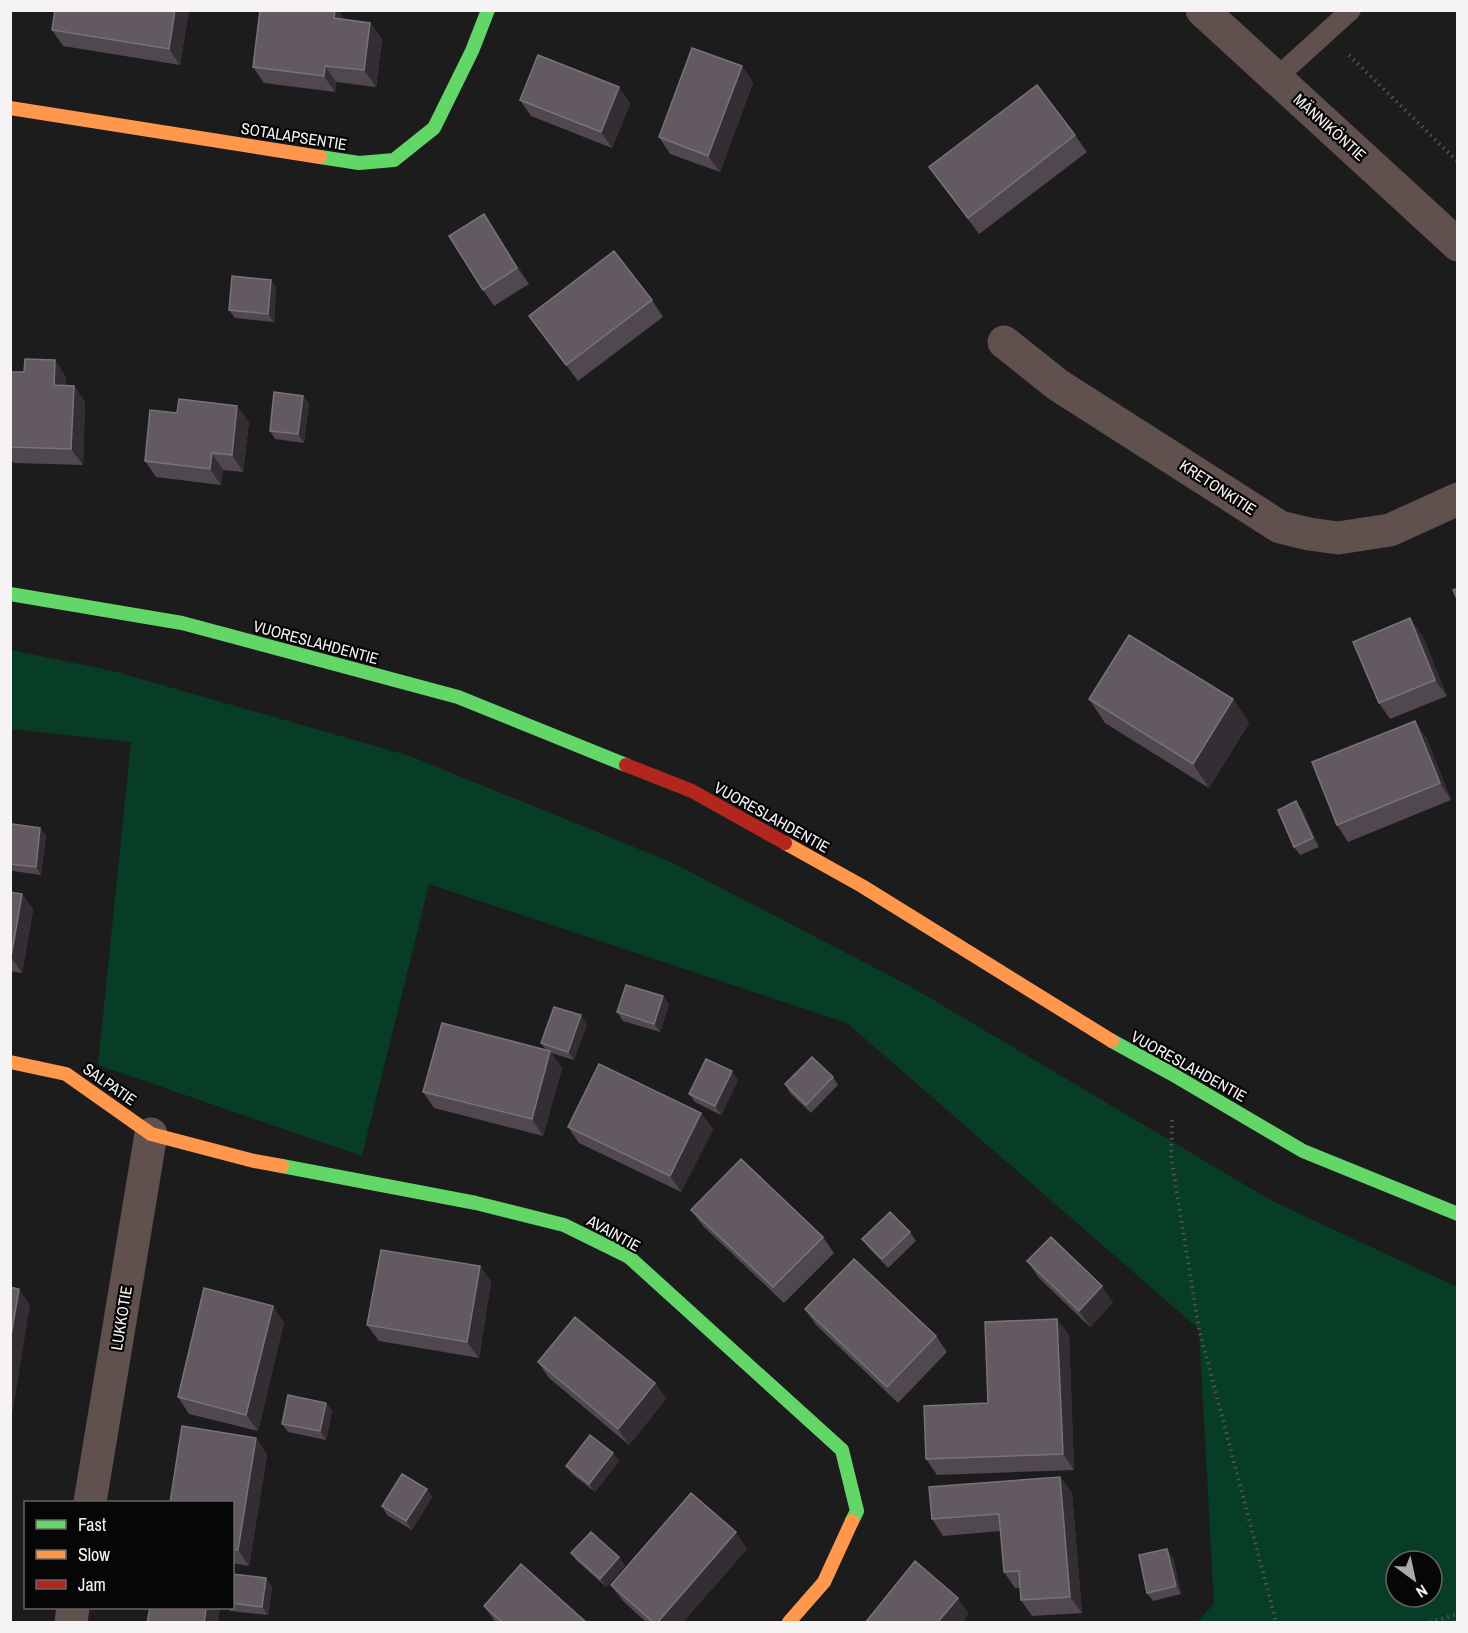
<svg xmlns="http://www.w3.org/2000/svg" width="1468" height="1633" font-family="'Archivo Narrow',sans-serif">
<style>
.green{fill:#073c26;fill-rule:evenodd}
.lines{fill:none;stroke-linecap:round;stroke-linejoin:round}
.path{stroke:#5a504d;stroke-width:4;stroke-dasharray:1.5 4.5;stroke-linecap:butt}
.lane{stroke:#60514e;stroke-width:20}
.street{stroke:#60514e;stroke-width:33}
.fast{stroke:#63d668;stroke-width:14}
.slow{stroke:#ff974d;stroke-width:14}
.jam{stroke:#b3261e;stroke-width:14}
.wall{fill:#504750}
.shaded-wall{fill:#342e34}
.building{fill:#625962;stroke:#797279;stroke-width:1.5}
.labels{text-anchor:middle;dominant-baseline:central;stroke-width:4.5;stroke-linejoin:round;paint-order:stroke}
.street-label{font-size:16px;fill:#f6f3f5;stroke:#070607}
</style>
<rect width="100%" height="100%" fill="#1d1c1d"/>
<path class="green" d="M10 650 113 671 410 756 673 863 908 985 1272 1201 1457 1287V1622H1197L1214 1604 1199 1329 847 1023 429 884 362 1156 98 1065 131 742 11 729ZM1396 1561H1432V1597H1396Z"/>
<g class="lines">
<path class="path" d="M1349 55 1458 162
M1172 1120 1171 1156 1199 1329 1276 1622
M1430 1622 1458 1614"/>
<path class="lane" d="M1276 78 1351 10"/>
<path class="street" d="M1202 10 1458 245
M1004 342 1058 385 1280 527 1309 534 1338 538 1390 530 1458 499
M90 1502 151 1134
M71 1622 73 1608"/>
<path class="fast" d="M320 157 359 163 394 160 434 128 472 51 488 10
M10 594 182 623 458 697 626 765
M1112 1041 1172 1074 1303 1151 1458 1214
M282 1166 476 1203 564 1225 629 1257 842 1450 857 1511 852 1521"/>
<path class="slow" d="M10 108 320 157
M785 843 862 886 1112 1041
M10 1062 66 1074 151 1134 254 1161 282 1166
M789 1622 824 1582 852 1521"/>
<path class="jam" d="M626 765 692 791 785 843"/>
</g>
<path class="wall" d="M189 10 180 65 63 46 52 30Z
M260 10H338L344 19 370 23 382 39 376 87 336 82 335 92 264 83 253 67Z
M742 66 753 83 720 172 670 154 659 137Z
M619 87 630 104 612 148 531 116 520 100Z
M1075 135 1087 152 979 234 929 167Z
M495 231 529 284 494 306 483 290Z
M271 280 276 288 274 322 235 318 229 310Z
M652 300 663 317 578 381 529 316Z
M10 372 66 377V385L74 386 85 402 83 465 14 463 10 458Z
M303 396 309 404 304 443 275 439 270 431Z
M249 422 243 472 223 470 221 485 156 477 145 461Z
M1422 635 1447 696 1390 719 1379 703Z
M1089 699H1233L1249 723 1209 788 1105 723Z
M1426 737 1451 800 1348 842 1337 825Z
M1302 809 1319 847 1300 855 1294 847Z
M40 828 46 836 41 875 13 871 10 868V834Z
M10 892 22 894 33 910 22 973 10 971Z
M669 1004 660 1032 623 1021 617 1012Z
M587 1024 574 1060 551 1053 562 1068 543 1136 434 1108 423 1092 546 1050 541 1043Z
M833 1077 838 1085 811 1113 790 1093 785 1084Z
M738 1080 721 1115 695 1102 689 1094Z
M701 1113 713 1129 681 1192 579 1143 568 1127Z
M691 1210 823 1237 834 1253 784 1303 703 1226Z
M910 1232 916 1241 888 1268 868 1247 862 1239Z
M1027 1261 1113 1302 1090 1327 1039 1278Z
M480 1266 491 1282 479 1358 379 1341 367 1325Z
M805 1309 936 1336 947 1352 898 1403 816 1325Z
M284 1322 258 1431 189 1414 178 1397Z
M1069 1335 1074 1470 937 1475 926 1459 988 1403Z
M538 1362 655 1383 666 1399 629 1445 549 1378Z
M326 1403 332 1411 326 1440 288 1432 282 1424Z
M256 1438 267 1455 249 1566 232 1563V1503Z
M613 1453 619 1461 595 1492 572 1474 566 1466Z
M1060 1477 1072 1493 1082 1613 1032 1616 1021 1600 1020 1588H1015L1004 1572 1001 1531 943 1536 932 1519Z
M427 1489 432 1497 412 1530 387 1515 382 1506Z
M747 1549 682 1623H647L623 1601 611 1585Z
M571 1553 619 1557 625 1566 606 1587 577 1561Z
M1173 1557 1181 1594 1153 1601 1147 1593Z
M232 1574 272 1587 268 1615 230 1611 228 1608H232Z
M484 1606 587 1623H496Z"/>
<path class="shaded-wall" d="M175 10H189L180 65 169 49Z
M335 10H338L347 23 334 18Z
M370 23 382 39 376 87 364 70Z
M325 66 336 82 335 92 324 76Z
M742 66 753 83 720 172 708 156Z
M619 87 630 104 612 148 601 132Z
M484 214 495 231 529 284 517 268Z
M271 280 276 288 274 322 268 314Z
M55 360 66 377 65 401 54 385Z
M74 386 85 402 83 465 71 449Z
M303 396 309 404 304 443 298 434Z
M237 406 249 422 243 472 232 455Z
M212 453 223 470 221 485 210 469Z
M1410 618 1422 635 1447 696 1435 680Z
M1233 699 1249 723 1209 788 1193 764Z
M1415 721 1426 737 1451 800 1440 783Z
M1296 801 1302 809 1319 847 1313 838Z
M40 828 46 836 41 875 36 867Z
M22 894 33 910 22 973 11 957Z
M663 996 669 1004 660 1032 654 1024Z
M581 1015 587 1024 574 1060 568 1052Z
M550 1051 562 1068 543 1136 532 1119Z
M732 1071 738 1080 721 1115 715 1106Z
M701 1113 713 1129 681 1192 670 1176Z
M480 1266 491 1282 479 1358 467 1342Z
M1102 1286 1113 1302 1090 1327 1079 1311Z
M19 1289 30 1305 12 1416 10 1414V1341Z
M273 1306 284 1322 258 1431 246 1415Z
M1057 1319 1069 1335 1074 1470 1063 1454Z
M655 1383 666 1399 629 1445 618 1429Z
M326 1403 332 1411 326 1440 320 1431Z
M256 1438 267 1455 249 1566 238 1550Z
M613 1453 619 1461 595 1492 589 1484Z
M1060 1477 1072 1493 1082 1613 1070 1597Z
M427 1489 432 1497 412 1530 406 1521Z
M736 1532 747 1549 682 1623H657Z
M1167 1549 1173 1557 1181 1594 1176 1586Z
M619 1557 625 1566 606 1587 600 1579Z
M266 1578 272 1587 268 1615 262 1607Z
M958 1598 969 1614 962 1623H937Z
M206 1608H220L218 1623H204Z"/>
<path class="building" d="M55 10H175L169 49 52 30Z
M260 10H335L334 18 370 23 364 70 325 66 324 76 253 67Z
M692 48 742 66 708 156 659 137Z
M538 55 619 87 601 132 520 100Z
M1037 85 1075 135 968 218 929 167Z
M484 214 517 268 483 290 449 236Z
M614 251 652 300 566 365 529 316Z
M232 276 271 280 268 314 229 310Z
M25 359 55 360 54 385 74 386 71 449 10 447V372H24Z
M274 392 303 396 298 434 270 431Z
M179 399 237 406 232 455 212 453 210 469 145 461 150 410 177 413Z
M1458 588V601L1453 590Z
M1410 618 1435 680 1379 703 1353 642Z
M1129 635 1233 699 1193 764 1089 699Z
M1415 721 1440 783 1337 825 1312 762Z
M1296 801 1313 838 1294 847 1278 810Z
M12 824 40 828 36 867 10 864V834Z
M10 892 22 894 11 957H10Z
M626 985 663 996 654 1024 617 1012Z
M554 1007 581 1015 568 1052 541 1043Z
M442 1023 550 1051 532 1119 423 1092Z
M812 1057 833 1077 806 1105 785 1084Z
M706 1059 732 1071 715 1106 689 1094Z
M599 1064 701 1113 670 1176 568 1127Z
M741 1159 823 1237 773 1287 691 1210Z
M890 1212 910 1232 882 1259 862 1239Z
M1051 1237 1102 1286 1079 1311 1027 1261Z
M381 1250 480 1266 467 1342 367 1325Z
M854 1259 936 1336 887 1387 805 1309Z
M10 1287 19 1289 10 1341Z
M204 1288 273 1306 246 1415 178 1397Z
M575 1317 655 1383 618 1429 538 1362Z
M1057 1319 1063 1454 926 1459 924 1406 988 1403 985 1322Z
M288 1395 326 1403 320 1431 282 1424Z
M182 1426 256 1438 238 1550 232 1549V1503H170Z
M590 1435 613 1453 589 1484 566 1466Z
M402 1474 427 1489 406 1521 382 1506Z
M1060 1477 1070 1597 1021 1600 1019 1571 1004 1572 999 1514 932 1519 929 1487Z
M691 1493 736 1532 657 1623H654L611 1585Z
M591 1532 619 1557 600 1579 571 1553Z
M1167 1549 1176 1586 1147 1593 1139 1555Z
M915 1561 958 1598 937 1623H865Z
M521 1564 587 1623H503L484 1606Z
M232 1574 266 1578 262 1607 232 1603Z
M150 1608H206L204 1623H147Z"/>
<g class="labels">
<g class="street-label">
<text transform="translate(1330 127) rotate(42)">MÄNNIKÖNTIE</text>
<text transform="translate(294 136) rotate(9)">SOTALAPSENTIE</text>
<text transform="translate(1218 487) rotate(33)">KRETONKITIE</text>
<text transform="translate(316 642) rotate(15)">VUORESLAHDENTIE</text>
<text transform="translate(772 817) rotate(29)">VUORESLAHDENTIE</text>
<text transform="translate(1189 1066) rotate(29)">VUORESLAHDENTIE</text>
<text transform="translate(110 1084) rotate(35)">SALPATIE</text>
<text transform="translate(614 1233) rotate(29)">AVAINTIE</text>
<text transform="translate(121 1318) rotate(-81)">LUKKOTIE</text>
</g>
</g>
<rect width="1468" height="1633" fill="none" stroke="#f6f3f5" stroke-width="24"/>
<rect x="24" y="1501" width="210" height="108" fill="#070607" stroke="#676566" stroke-width="1.5"/>
<rect x="36" y="1520" width="30" height="9" fill="#63d668" stroke="#676566" stroke-width="1.5"/>
<text x="78" y="1531" font-size="18" fill="#f6f3f5">Fast</text>
<rect x="36" y="1550" width="30" height="9" fill="#ff974d" stroke="#676566" stroke-width="1.5"/>
<text x="78" y="1561" font-size="18" fill="#f6f3f5">Slow</text>
<rect x="36" y="1580" width="30" height="9" fill="#b3261e" stroke="#676566" stroke-width="1.5"/>
<text x="78" y="1591" font-size="18" fill="#f6f3f5">Jam</text>
<g transform="translate(1414 1579) rotate(147)"><circle r="28" fill="#070607" stroke="#676566" stroke-width="1.5"/>
<path d="M0-4.5L10 22L0 15L-10 22Z" fill="#aaa8a9"/>
<text y="-9" font-size="16" font-weight="bold" text-anchor="middle" fill="#f6f3f5">N</text>
</g>
</svg>
